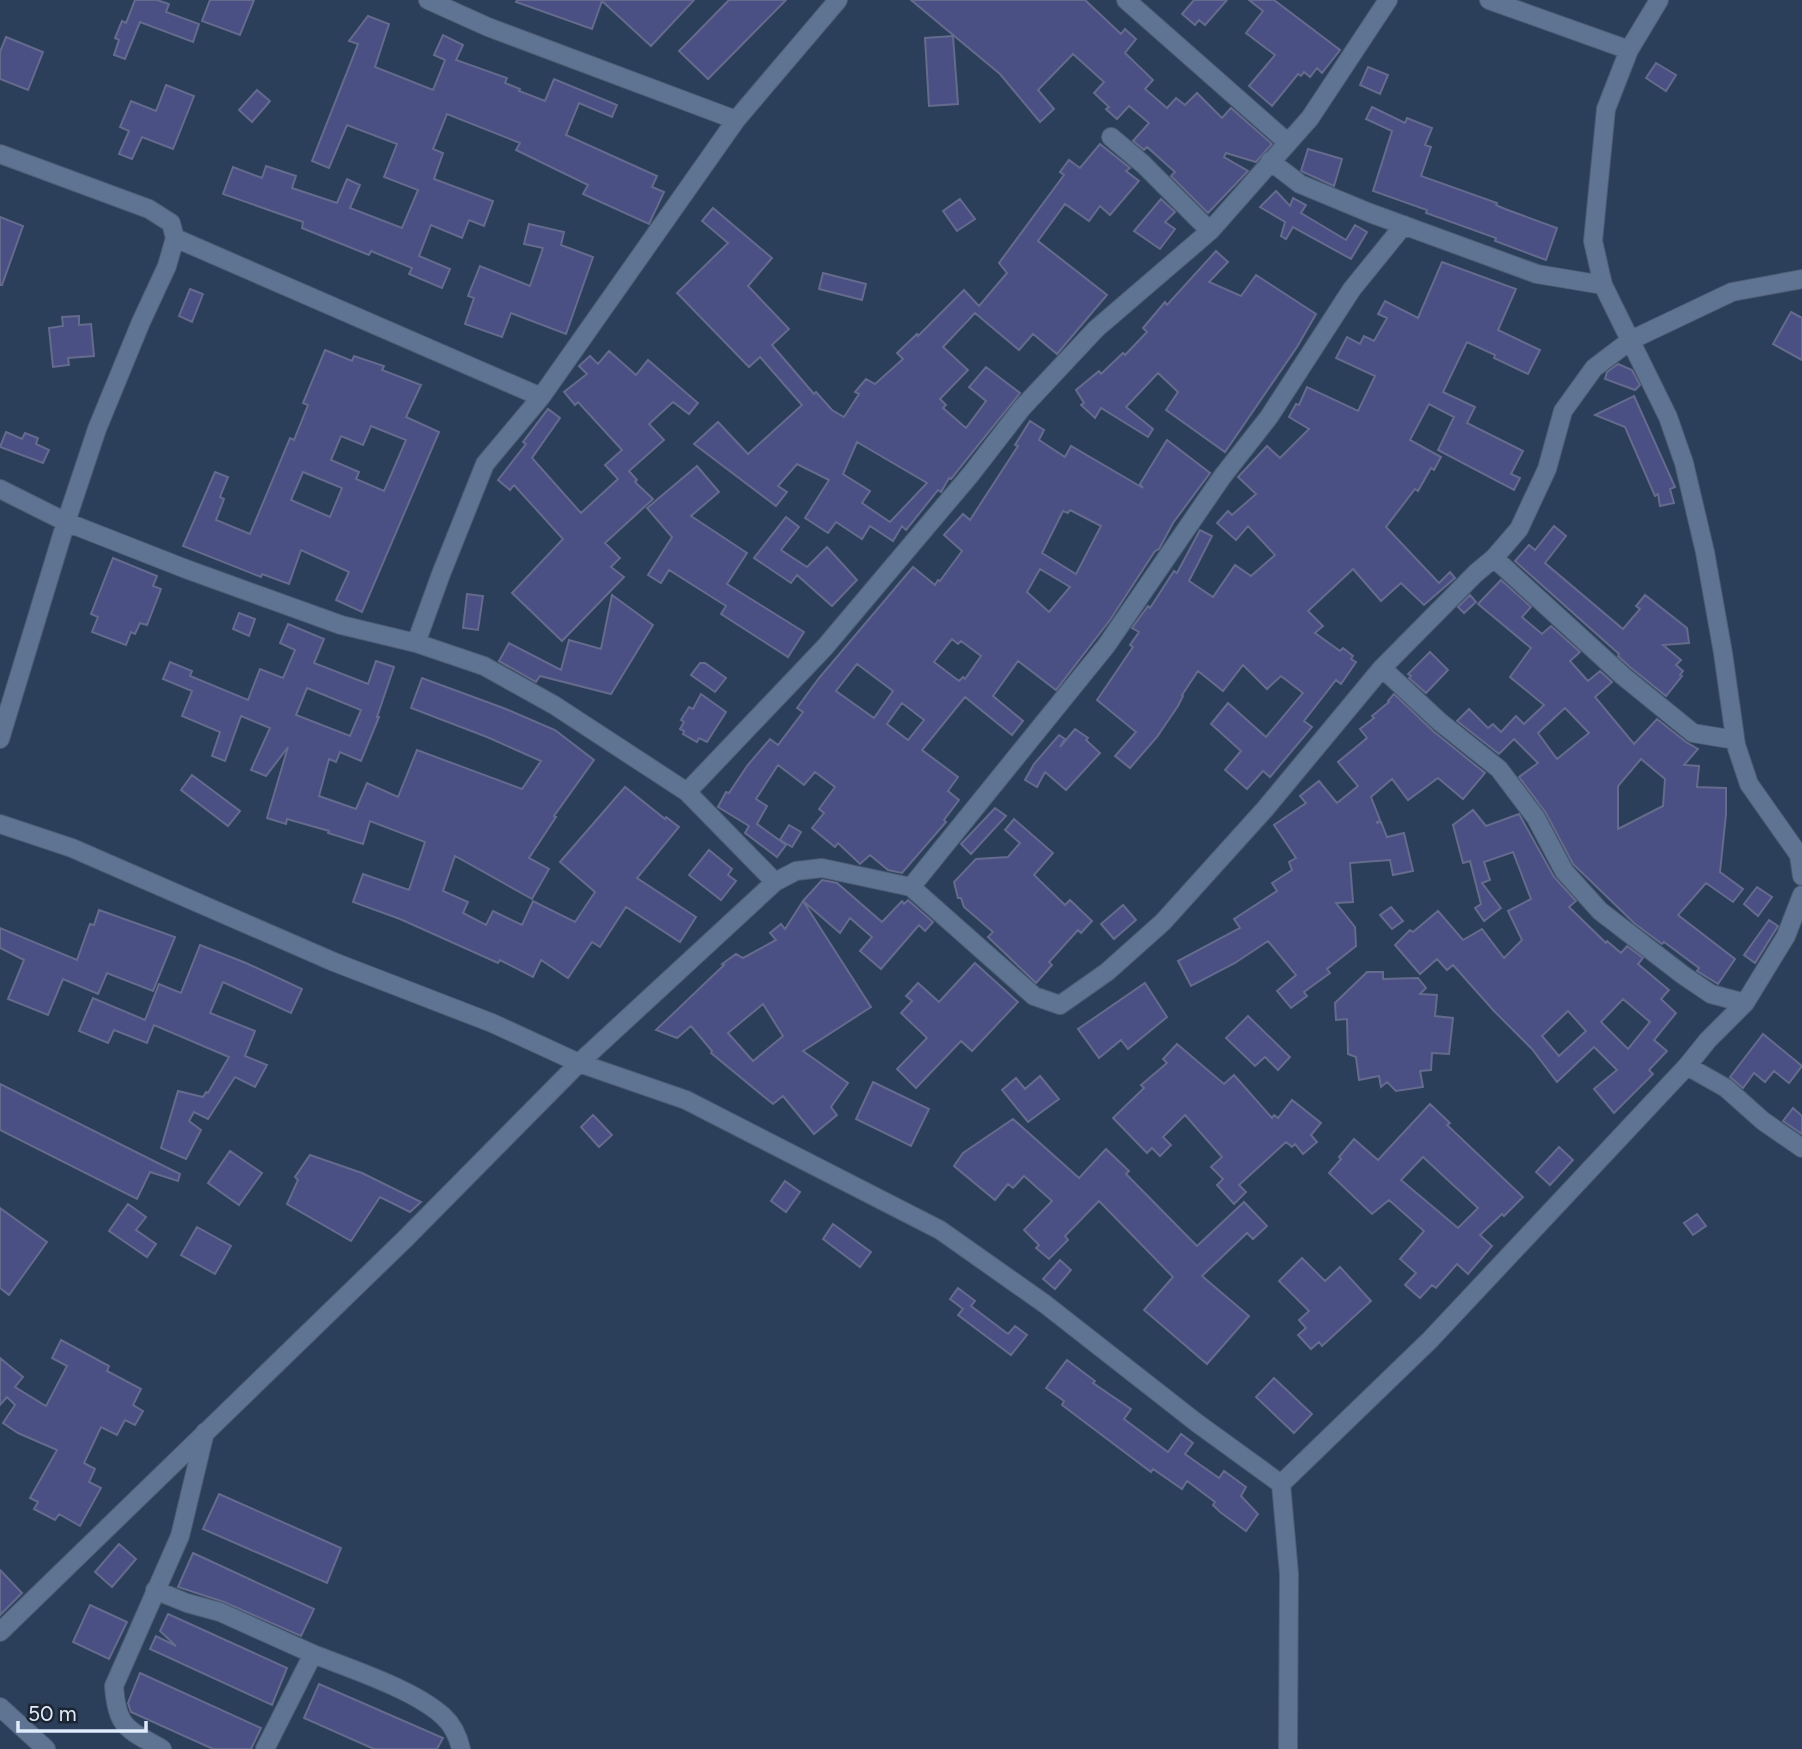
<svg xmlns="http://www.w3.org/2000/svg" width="1802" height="1749" font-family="Figtree,sans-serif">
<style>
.building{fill:#4a5083;stroke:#656b8d;stroke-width:2;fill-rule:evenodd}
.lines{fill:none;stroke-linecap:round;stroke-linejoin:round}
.minor-casing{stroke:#4c5c73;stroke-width:20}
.minor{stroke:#5e7492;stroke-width:18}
</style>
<rect width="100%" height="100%" fill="#2b3e5a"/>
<path class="building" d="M135 0H157L169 4 166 12 199 24 193 42 140 22 125 59 114 55 119 40 115 38 122 21 126 23Z
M210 0H254L240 35 202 21Z
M517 0H694L651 46 602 1 592 29 516 2Z
M729 0H786L708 79 679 51Z
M911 0H1085L1121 34 1125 29 1136 39 1125 53 1153 80 1145 89 1167 108 1176 98 1185 105 1197 93 1222 118 1231 108 1272 144 1256 162 1226 153 1224 157 1248 171 1208 213 1171 176 1175 172 1147 147 1144 150 1133 141 1149 123 1129 106 1117 119 1106 109 1109 107 1094 93 1104 82 1073 54 1038 90 1054 109 1040 122 1000 74Z
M1194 0H1227L1205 25 1199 20 1195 25 1182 14Z
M1249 0H1274L1340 50 1322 73 1317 68 1310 77 1304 72 1301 76 1298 74 1272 106 1249 86 1275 55 1246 33 1263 11Z
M368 16 389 24 375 67 433 90 445 60 434 55 443 35 463 45 456 60 507 78 505 83 520 89 519 91 545 101 554 79 617 105 612 117 579 103 566 135 657 176 652 187 664 192 649 224 583 194 588 185 516 150 520 143 447 114 433 149 443 153 434 179 493 201 484 226 469 220 462 238 431 225 419 256 450 269 442 288 409 274 412 268 371 251 369 255 302 228 303 222 223 194 233 167 262 178 266 166 296 176 292 188 337 203 347 179 360 185 350 208 402 228 418 190 384 177 397 144 347 125 329 168 312 161 358 44 349 41Z
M953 36 958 104 929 106 925 38Z
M6 37 43 52 28 90 0 79V52Z
M1656 63 1676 75 1666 91 1646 78Z
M1368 67 1388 75 1380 94 1360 85Z
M166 85 194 96 173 149 142 137 132 159 119 154 129 131 120 127 131 101 156 111Z
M257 90 270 101 252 122 239 110Z
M1372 107 1405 123 1407 118 1432 128 1425 145 1431 147 1421 176 1497 203 1496 205 1505 209 1557 228 1546 260 1495 241 1496 238 1426 213 1427 210 1373 191 1392 131 1366 119Z
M1100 144 1130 168 1126 171 1139 181 1110 215 1100 206 1089 221 1065 204 1038 241 1107 295 1057 354 1033 334 1019 350 975 313 943 347 968 370 940 399 946 405 943 408 966 428 986 401 969 387 986 367 1020 393 951 479 949 478 941 492 938 490 906 530 902 526 893 541 870 526 862 539 836 522 828 533 805 518 829 480 797 464 778 486 787 492 776 506 694 444 718 422 748 454 802 405 760 357 749 367 677 293 728 243 702 221 713 208 772 258 748 286 789 329 772 345 814 394 816 392 832 410 844 417 859 394 855 392 866 379 875 384 903 359 897 353 917 334 918 336 964 290 979 306 1007 273 999 263 1064 175 1060 172 1069 160 1080 168ZM857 442 927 483 890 522 862 503 870 491 843 474Z
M1308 149 1342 159 1334 186 1301 171Z
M1276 191 1290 206 1293 198 1306 205 1301 213 1346 240 1355 225 1367 232 1351 259 1293 227 1286 239 1281 236 1285 222 1260 207Z
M960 199 975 219 957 231 943 211Z
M1161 199 1175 212 1165 222 1175 229 1160 249 1134 231Z
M0 217 23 226 2 285H0Z
M529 224 564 232 561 245 593 257 566 334 511 313 502 337 465 324 474 298 468 296 480 266 530 286 543 248 524 244Z
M1216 251 1228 262 1209 282 1241 296 1256 275 1316 314 1297 347 1225 452 1166 410 1178 392 1158 373 1126 407 1153 429 1148 437 1101 408 1095 418 1081 405 1084 403 1076 390 1099 371 1101 374 1123 353 1125 355 1147 332 1143 328 1165 302 1167 305Z
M1442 262 1516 289 1498 330 1540 350 1528 374 1494 358 1495 355 1467 342 1443 392 1475 407 1467 423 1523 451 1511 474 1520 478 1514 490 1438 450 1454 417 1429 404 1410 440 1441 457 1434 470 1431 468 1418 491 1415 489 1386 527 1439 583 1450 572 1455 578 1424 605 1401 583 1381 601 1353 569 1308 611 1323 626 1315 633 1340 651 1343 648 1353 656 1351 659 1356 662 1341 684 1336 680 1304 721 1312 727 1270 777 1263 771 1247 789 1225 770 1241 751 1211 724 1228 703 1266 737 1303 693 1281 676 1267 689 1243 665 1223 691 1198 671 1182 695 1183 696 1178 706 1157 737 1130 768 1115 756 1136 732 1097 700 1133 647 1130 645 1139 632 1132 628 1148 606 1150 608 1174 571 1177 573 1200 530 1212 536 1189 581 1213 597 1235 565 1251 576 1275 555 1248 526 1236 540 1217 523 1228 511 1232 515 1256 494 1238 477 1267 446 1280 458 1309 429 1289 417 1296 404 1299 405 1307 387 1358 411 1375 376 1336 358 1347 337 1360 344 1364 336 1374 341 1387 318 1378 314 1385 301 1418 318Z
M823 273 866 284 862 300 819 289Z
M190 289 203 294 192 322 179 316Z
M1791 312 1802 318V360L1773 344Z
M79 316V325L91 324 94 356 68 358 69 365 53 367 49 328 63 326 62 317Z
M325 350 352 361 354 356 384 366 382 370 421 385 406 417 439 432 362 612 336 600 349 572 301 550 289 584 262 574 261 577 183 546 215 472 228 477 220 497 224 499 216 520 250 534 290 438 294 440 308 405 303 403ZM371 426 406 440 384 491 356 479 359 472 331 460 341 436 363 445ZM303 472 342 488 330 517 291 500Z
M609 351 636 375 648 360 698 403 689 414 673 402 649 424 664 440 629 471 637 480 635 482 653 499 605 543 620 558 611 567 624 577 562 641 512 593 563 539 514 485 510 490 498 480 526 444 523 442 548 409 560 418 532 458 581 513 618 479 605 465 622 450 578 402 575 405 564 392 587 374 579 366 590 356 598 364Z
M1618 364 1632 370 1640 385 1635 390 1605 379 1607 372Z
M1634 396 1675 487 1670 489 1674 503 1660 506 1658 494 1655 496 1625 427 1595 415Z
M1030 421 1044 430 1039 440 1065 457 1071 446 1143 488 1140 484 1167 440 1210 473 1173 523 1159 549 1155 551 1110 620 1056 690 1018 661 993 696 1023 721 1012 735 965 697 922 750 958 777 948 791 959 800 944 820 946 822 902 873 888 870 870 855 860 864 838 843 835 847 812 828 824 813 819 809 835 787 815 772 804 785 778 765 756 799 767 806 757 824 786 845 777 857 745 833 749 826 718 807 726 792 729 793 747 766 770 739 778 745 803 712 797 708 819 678 913 567 935 585 938 580 940 581 962 551 944 535 963 514 970 520 1018 446 1015 445ZM1070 510 1101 526 1076 574 1042 553 1063 511 1068 513ZM1040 569 1070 587 1049 612 1027 592ZM952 639 958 644 961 641 981 656 965 679 963 677 959 681 934 662ZM857 664 893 691 874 718 836 691ZM902 703 924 720 908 740 887 724Z
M6 432 22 439 25 433 38 438 36 444 49 450 43 463 0 447Z
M697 466 719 492 691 516 747 553 727 584 804 632 788 657 721 614 726 606 669 570 661 583 648 575 672 537 647 508Z
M786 517 799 527 781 550 807 567 827 547 857 580 832 606 797 575 791 583 754 558Z
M1554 526 1566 536 1545 563 1623 629 1640 609 1636 606 1645 595 1687 628 1689 643 1663 645 1681 660 1676 665 1683 671 1680 675 1682 676 1666 696 1630 667 1618 656 1619 654 1515 561 1529 545 1535 550Z
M113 558 157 576 153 586 161 589 147 625 140 623 135 634 131 632 126 645 92 632 98 617 91 614Z
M1501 580 1531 607 1522 617 1542 634 1551 626 1580 652 1570 661 1588 681 1600 671 1612 682 1595 697 1634 744 1657 719 1686 742 1698 749 1684 765 1699 766 1697 787 1726 788V814L1720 872 1743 889 1733 902 1706 883 1678 915 1735 959 1718 984 1697 971 1699 968 1664 942 1662 944 1634 923 1573 864 1546 813 1519 777 1538 763 1514 739 1499 754 1457 721 1469 709 1488 728 1493 724 1501 732 1516 716 1524 724 1544 705 1510 677 1531 648 1478 604ZM1565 708 1589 733 1557 759 1538 733ZM1641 759 1665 779 1663 806 1618 829V786Z
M467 594 483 596 478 630 463 628Z
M612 595 653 625 611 694 540 676 536 682 499 661 509 643 561 670 569 640 601 649Z
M1470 595 1476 602 1464 613 1458 607Z
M239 613 255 619 249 636 233 629Z
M288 624 324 639 314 663 368 684 376 661 394 667 377 717H379L361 761 340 752 336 762 329 759 319 796 356 809 367 783 398 797 417 750 522 789 541 761 487 737 411 708 422 678 506 709 555 730 594 760 554 816 556 817 529 858 549 869 532 899 455 856 443 891 468 902 463 913 486 925 493 911 522 925 533 901 575 922 595 892 560 862 625 787 665 819 666 817 679 827 637 878 696 917 680 942 626 907 600 947 592 942 568 978 541 960 533 977 500 960 498 963 400 919 353 902 363 874 409 890 425 842 370 821 363 844 328 833 329 831 287 819 286 824 267 818 288 747 266 776 251 770 270 728 241 716 225 761 212 756 220 732 182 716 192 691 163 679 170 662 192 671 190 676 248 700 260 669 283 678 295 650 280 643ZM307 688 361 710 350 736 296 715Z
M1430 652 1448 670 1426 693 1409 678 1411 676 1408 674Z
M700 663H705L726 678 715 692 691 675Z
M701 694 726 712 707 742 699 738 697 742 683 734 684 731 680 729 684 722 681 720 689 707 693 709Z
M1394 694 1433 731 1485 773 1463 799 1438 778 1408 800 1392 779 1371 797 1380 820 1376 823 1381 822 1387 837 1404 833 1413 871 1393 875 1390 860 1350 863 1353 902 1336 903 1355 927 1356 946 1327 969 1330 973 1304 992 1307 996 1291 1008 1277 991 1296 975 1268 941 1235 963 1191 986 1178 961 1240 928 1234 919 1277 891 1272 883 1292 870 1289 862 1296 858 1274 825 1306 803 1300 796 1319 781 1337 803 1358 786 1338 762 1367 738 1360 729 1374 718 1372 716 1389 702 1388 701Z
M1075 729 1088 738 1086 740 1100 753 1066 790 1045 772 1037 787 1025 780 1034 764 1059 735 1065 739 1060 747Z
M192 775 240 811 228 826 181 790Z
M995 808 1006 816 971 854 961 844Z
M1473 810 1486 826 1519 814 1554 877 1576 901 1569 907 1606 943 1607 941 1621 953 1627 946 1643 958 1638 964 1669 990 1661 999 1676 1013 1654 1040 1667 1051 1649 1070 1653 1074 1614 1113 1594 1089 1617 1070 1594 1047 1557 1082 1532 1049 1494 1011 1453 965 1447 970 1437 959 1420 974 1395 945 1410 930 1413 932 1438 911 1463 940 1482 929 1504 958 1522 940 1508 911 1531 899 1513 852 1484 862 1490 880 1482 883 1501 908 1484 921 1475 908 1481 904 1470 861 1463 863 1453 825ZM1623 999 1650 1022 1628 1049 1601 1022ZM1568 1011 1586 1031 1559 1056 1542 1036Z
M1014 819 1053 853 1034 875 1065 905 1070 900 1092 921 1081 933 1078 930 1049 962 1052 965 1036 983 988 937 993 932 964 907 961 898H958L954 882 976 859 1008 857 1020 843 1005 830Z
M789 825 801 832 792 847 780 840Z
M709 850 732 869 728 875 736 881 721 900 689 875Z
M822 880 837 883 882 922 902 901 904 904 908 900 933 922 925 931 919 925 881 969 860 951 872 937 850 918 840 933 803 901Z
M1757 887 1772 897 1758 916 1744 904Z
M803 901 871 1007 803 1051 848 1083 831 1107 837 1115 814 1134 783 1096 773 1104 711 1053 712 1051 691 1026 677 1038 656 1030 724 965 722 964 736 954 743 958 776 940 770 933 781 924 785 929ZM763 1004 783 1036 753 1061 728 1033Z
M1123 905 1136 920 1114 939 1101 924Z
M1391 907 1403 921 1392 929 1380 915Z
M99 910 175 937 153 991 107 973 98 994 63 979 48 1015 8 999 24 960 0 948V928L77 960 90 924 94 925Z
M1769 920 1778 926 1755 963 1744 955Z
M200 945 246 963 302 989 291 1013 223 982 210 1013 255 1031 245 1056 267 1065 255 1087 235 1077 208 1119 194 1112 189 1121 201 1130 186 1159 161 1148 178 1091 203 1097 206 1092 208 1093 229 1057 154 1025 147 1043 114 1030 108 1043 79 1031 93 998 145 1020 159 984 181 993Z
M975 963 1018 1002 972 1051 961 1041 916 1088 897 1069 927 1038 901 1013 912 1001 906 996 918 983 939 1002Z
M1367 972H1383V979L1418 978 1426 988 1420 994 1437 995 1435 1016 1453 1018 1449 1054 1432 1053 1431 1070 1420 1071 1423 1087 1396 1091 1387 1082 1381 1087 1379 1076 1359 1080 1356 1057 1348 1054 1347 1019 1336 1020 1335 1003Z
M1145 983 1167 1017 1128 1049 1121 1040 1099 1058 1078 1029Z
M1248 1016 1290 1057 1278 1070 1265 1057 1255 1066 1226 1038Z
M1763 1034 1802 1066 1789 1083 1774 1071 1765 1082 1754 1073 1743 1088 1730 1077Z
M1177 1044 1224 1084 1234 1075 1272 1118 1274 1115 1278 1118 1292 1100 1321 1123 1311 1135 1317 1142 1303 1154 1295 1144 1292 1147 1286 1142 1239 1185 1246 1192 1234 1204 1217 1185 1223 1179 1211 1167 1222 1157 1185 1115 1163 1137 1171 1145 1160 1156 1152 1148 1147 1153 1113 1118 1144 1088 1141 1085 1167 1063 1163 1059Z
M1040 1076 1059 1099 1028 1122 1002 1090 1016 1078 1025 1089Z
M873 1082 929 1109 911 1146 856 1119Z
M0 1084 180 1174 178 1181 150 1172 137 1199 0 1130Z
M1430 1104 1450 1123 1447 1125 1523 1197 1504 1216 1502 1214 1480 1235 1492 1246 1468 1274 1457 1264 1436 1288 1432 1285 1420 1298 1405 1285 1416 1273 1400 1259 1424 1231 1389 1200 1372 1214 1329 1173 1341 1159 1339 1157 1354 1139 1378 1160ZM1423 1157 1478 1208 1458 1228 1401 1180Z
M1793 1108 1802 1116V1134L1783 1121Z
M593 1115 612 1135 599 1147 581 1127Z
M1013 1119 1079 1178 1106 1149 1129 1171 1126 1174 1197 1246 1244 1202 1267 1226 1253 1239 1247 1233 1202 1276 1249 1316 1207 1364 1144 1310 1173 1277 1099 1201 1065 1236 1068 1240 1049 1259 1036 1248 1039 1245 1024 1230 1052 1201 1024 1176 1013 1188 1008 1184 995 1200 954 1166 963 1153Z
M1559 1147 1573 1160 1550 1185 1536 1172Z
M230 1151 262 1173 239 1205 208 1183Z
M310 1155 362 1173 421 1202 410 1212 380 1197 351 1241 287 1204 298 1180 295 1177Z
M785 1181 800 1192 786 1212 771 1201Z
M128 1204 146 1217 136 1230 156 1244 147 1257 109 1231Z
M0 1208 47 1242 9 1295 0 1288Z
M1697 1214 1706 1226 1693 1235 1684 1223Z
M833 1224 871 1252 860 1267 823 1239Z
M197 1227 231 1246 215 1274 181 1255Z
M1302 1258 1325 1281 1340 1267 1371 1301 1322 1346 1319 1342 1311 1349 1298 1335 1306 1328 1299 1320 1309 1311 1279 1281Z
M1060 1260 1071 1270 1055 1289 1043 1279Z
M958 1288 975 1301 971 1306 1008 1334 1015 1326 1027 1335 1011 1355 958 1315 963 1309 950 1299Z
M61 1340 109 1366 107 1371 141 1389 133 1405 143 1411 135 1425 125 1420 117 1435 101 1427 84 1463 95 1469 89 1482 101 1488 80 1526 59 1514 55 1520 34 1509 38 1502 30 1498 57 1450 18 1433 3 1423 15 1405 7 1397 0 1405V1358L23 1377 15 1387 46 1406 67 1366 52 1358Z
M1067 1360 1095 1381 1093 1383 1131 1409 1124 1419 1168 1452 1181 1434 1193 1443 1185 1454 1219 1478 1224 1471 1246 1487 1241 1496 1258 1514 1246 1531 1220 1512 1213 1505 1215 1502 1187 1481 1182 1489 1153 1469 1151 1472 1062 1405 1064 1401 1046 1388Z
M1274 1378 1312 1414 1294 1433 1256 1397Z
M219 1494 341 1548 327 1583 203 1529Z
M119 1544 136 1559 112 1587 95 1572Z
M193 1553 314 1609 301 1636 224 1602 178 1587Z
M0 1570 22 1593 0 1615Z
M90 1605 127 1622 109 1659 73 1642Z
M168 1614 287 1668 272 1705 150 1649 156 1636 176 1646 160 1631Z
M140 1673 261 1728 251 1749H213L131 1712 128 1703Z
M319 1684 443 1738 437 1749H374L304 1718Z"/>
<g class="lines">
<defs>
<path id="minor" d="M428 0 488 27 736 120
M1126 0 1287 142
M1489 0 1629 50
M1659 0 1629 50 1606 109 1593 241 1603 285 1668 417 1684 463 1705 552 1723 653 1736 745 1749 784 1799 855 1802 876
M1111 137 1143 164 1210 231
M0 154 149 209 171 223 175 238 167 266 141 322 97 429 66 522 0 739
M1270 161 1300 184 1370 213 1537 274 1603 285
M175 238 541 397
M0 489 66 522 186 569 341 625 416 643 484 666 554 705 687 792 775 882
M1494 558 1623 676 1693 733 1735 740
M416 643 441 574 485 464 541 397 736 120 838 0
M1382 668 1440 722 1499 769 1536 818 1564 871 1600 911 1683 975 1711 994 1745 1003
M687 792 825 647 971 474 1022 408 1096 329 1210 231 1310 118 1388 0
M0 824 72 848 334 962 492 1023 579 1063 686 1100 940 1230 1045 1304 1197 1423 1281 1484 1289 1574 1288 1749
M911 887 1106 646 1222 477 1269 417 1352 289 1404 225
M1687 1066 1726 1088 1763 1121 1802 1148
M1281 1484 1430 1340 1687 1066 1708 1040 1745 1003 1786 936 1802 895
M155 1590 187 1603 220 1612 313 1654 265 1749
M0 1632 405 1239 579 1063 775 882 796 871 822 868 911 887 1034 996 1060 1005 1107 972 1163 922 1265 809 1382 668 1476 573 1494 558 1519 529 1547 469 1563 411 1594 368 1631 340 1732 292 1802 279
M313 1654C351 1669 413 1689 443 1716 453 1725 458 1736 461 1749
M0 1707 46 1749
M162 1749C128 1729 117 1729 114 1686L180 1536 205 1432"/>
</defs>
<use href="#minor" class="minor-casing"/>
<use href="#minor" class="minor"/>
</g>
<path d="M18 1721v10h128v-10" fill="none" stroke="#dfebfc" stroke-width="3.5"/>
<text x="28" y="1721" font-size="21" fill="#dfebfc" stroke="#1c2532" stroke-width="5" paint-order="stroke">50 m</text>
</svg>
